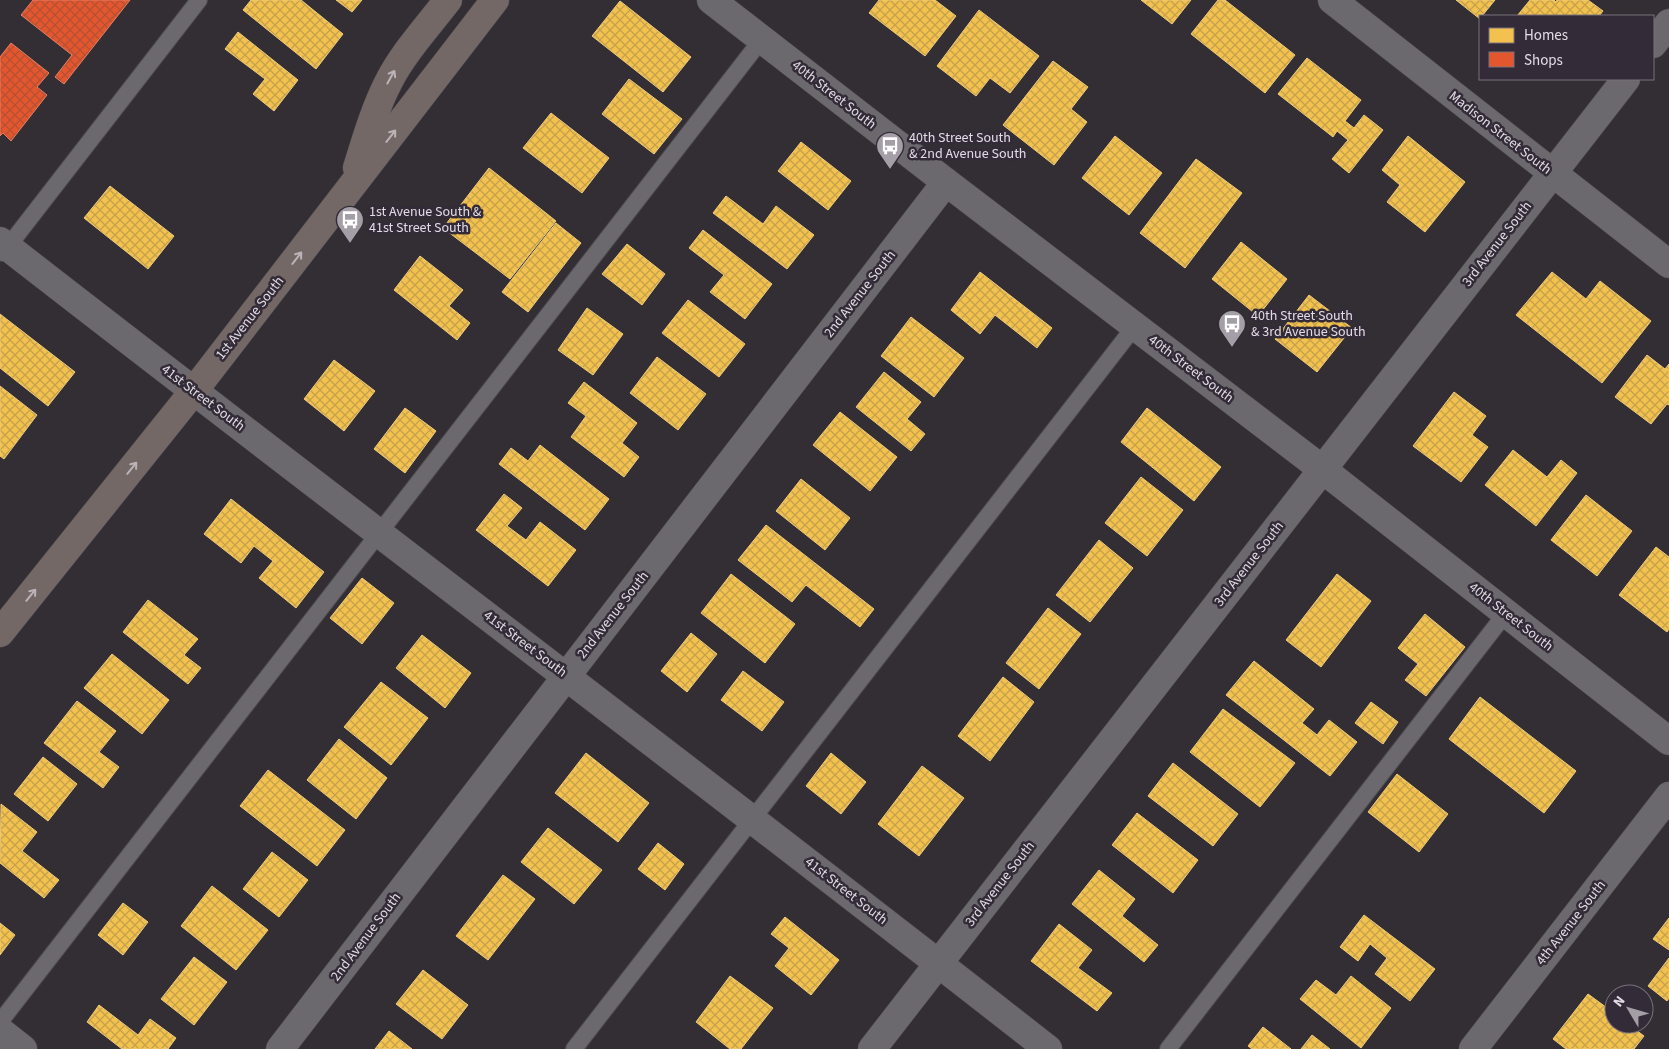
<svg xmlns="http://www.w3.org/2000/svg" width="1669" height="1049" font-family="'Source Sans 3',sans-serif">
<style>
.homes{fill:url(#homes-cross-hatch);stroke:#edc97b}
.shops{fill:url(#shops-cross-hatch);stroke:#e37f65}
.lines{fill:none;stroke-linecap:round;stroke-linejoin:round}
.service-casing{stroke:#4e4a50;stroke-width:18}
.minor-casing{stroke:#4e4a50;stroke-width:29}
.tertiary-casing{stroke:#4e4a50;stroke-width:29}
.primary-casing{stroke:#4e4a50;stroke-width:29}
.service{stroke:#6c696e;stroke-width:16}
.minor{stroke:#6c696e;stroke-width:28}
.tertiary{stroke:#6c696e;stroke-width:28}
.primary{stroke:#736866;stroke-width:28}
.oneway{stroke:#bbb3b8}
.labels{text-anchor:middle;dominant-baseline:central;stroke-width:5;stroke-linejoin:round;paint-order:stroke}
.street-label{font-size:14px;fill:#e2dce4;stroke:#332b37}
.poi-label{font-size:14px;fill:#e2dce4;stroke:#332b37;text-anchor:start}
</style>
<defs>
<pattern id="homes-cross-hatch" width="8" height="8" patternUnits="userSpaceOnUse" patternTransform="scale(1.25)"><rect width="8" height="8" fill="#f2c14e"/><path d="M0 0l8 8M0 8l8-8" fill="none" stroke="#c6a14c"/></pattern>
<pattern id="shops-cross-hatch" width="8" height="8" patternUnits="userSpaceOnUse" patternTransform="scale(1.25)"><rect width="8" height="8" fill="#e4572e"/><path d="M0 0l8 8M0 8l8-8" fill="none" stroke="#b45135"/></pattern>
</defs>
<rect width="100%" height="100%" fill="#322e34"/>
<path class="homes" d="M251 0H301L343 34 316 69 243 10Z
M336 0H362L352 12Z
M879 0H935L956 16 925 56 869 13Z
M1141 0H1191L1172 24Z
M1218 0H1225L1295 55 1265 93 1191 34Z
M1456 0H1495L1482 16H1480V19Z
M1530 0H1554L1556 2 1557 0H1588L1603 11 1599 16H1517Z
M620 1 691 57 663 92 592 36Z
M979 10 1039 56 1010 93 990 78 976 96 937 66Z
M238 32 298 80 274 111 253 94 265 79 225 49Z
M1307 58 1361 100 1345 121 1354 128 1364 115 1383 130 1349 173 1332 159 1348 140 1337 131 1333 137 1278 94Z
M1053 61 1088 87 1071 109 1087 122 1054 165 1003 125Z
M629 79 682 119 654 154 602 114Z
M551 113 609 158 582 193 523 148Z
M1115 136 1162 173 1129 215 1082 178Z
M1408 136 1465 182 1425 232 1387 202 1400 185 1382 170Z
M801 142 851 181 828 210 778 171Z
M1196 159 1242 193 1185 268 1140 233Z
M489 168 556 221 510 279 443 228Z
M110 186 174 236 148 269 84 218Z
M726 196 763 224 776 206 814 235 787 269 713 213Z
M556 223 581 243 528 312 502 292Z
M703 230 772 284 745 319 710 292 724 275 689 248Z
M1241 242 1287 279 1258 316 1212 279Z
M627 244 665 274 642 305 602 274Z
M420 256 463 290 449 306 470 323 457 340 394 290Z
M980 272 1052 328 1037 348 995 315 980 334 951 310Z
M1552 272 1586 299 1600 281 1651 321 1602 383 1516 315Z
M1309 295 1352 328 1317 372 1275 339Z
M688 300 745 344 719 377 662 333Z
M587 308 623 334 593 375 558 350Z
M0 314 75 372 48 406 0 368Z
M911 317 964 358 934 397 881 356Z
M1647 355 1665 369 1669 364V405L1667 404 1651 424 1615 397Z
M657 357 706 394 678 430 630 393Z
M334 360 375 391 344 431 304 399Z
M884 372 921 402 907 419 925 434 911 451 856 407Z
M584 382 637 423 622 443 639 457 624 477 571 437 586 416 568 403Z
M0 386 37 415 4 459 0 456Z
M1454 392 1486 416 1472 435 1488 447 1461 482 1413 446Z
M405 408 436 431 405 473 374 449Z
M1147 408 1221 467 1194 501 1121 442Z
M840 412 897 457 870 491 813 445Z
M540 445 609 499 585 530 499 464 511 448 528 461Z
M1513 450 1547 477 1561 460 1577 473 1536 526 1485 485Z
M1141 477 1183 510 1147 556 1105 523Z
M801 479 850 518 825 550 776 511Z
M504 494 522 508 507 526 526 540 540 522 576 550 548 586 476 530Z
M1586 495 1632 531 1597 576 1551 540Z
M231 499 324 572 296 608 259 578 273 561 254 546 241 563 204 534Z
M766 525 874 609 860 627 806 585 792 602 738 560Z
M1099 540 1133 568 1090 622 1056 595Z
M1656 547 1669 557V629L1667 632 1619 595Z
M731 574 795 624 765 663 701 613Z
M1337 574 1371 601 1321 667 1286 640Z
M362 578 394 603 362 644 330 618Z
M148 600 198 639 184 655 201 668 188 684 123 632Z
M1048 608 1081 634 1039 689 1006 663Z
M1425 614 1465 647 1426 696 1405 680 1418 664 1398 648Z
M691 633 717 654 687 692 661 671Z
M422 635 471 673 445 708 396 668Z
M112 654 169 700 142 734 84 688Z
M1254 661 1314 709 1302 723 1317 735 1329 720 1357 742 1330 776 1226 695Z
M743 671 784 702 762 731 721 700Z
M1003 677 1034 702 990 761 958 736Z
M381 682 428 718 391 765 344 727Z
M1480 697 1576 771 1544 813 1449 739Z
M77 701 116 731 99 752 119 767 103 788 44 743Z
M1371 702 1398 722 1383 744 1355 723Z
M1223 709 1295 763 1260 807 1190 752Z
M339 739 387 778 356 819 307 780Z
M586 753 649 803 618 842 555 793Z
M831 753 866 782 841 814 806 786Z
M43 757 77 784 48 821 14 794Z
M1173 763 1238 814 1213 846 1148 796Z
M922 766 964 798 919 856 878 824Z
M268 770 345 830 317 866 240 806Z
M1397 774 1448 814 1419 852 1368 812Z
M1 804 37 832 22 851 59 880 44 898 0 863Z
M1137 813 1198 860 1173 893 1112 845Z
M548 828 602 870 574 904 521 862Z
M658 843 684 864 665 890 638 869Z
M272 852 308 880 279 917 243 889Z
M1099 870 1135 899 1122 916 1158 945 1144 962 1072 904Z
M503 875 535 899 488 960 456 936Z
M212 886 268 930 236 970 181 926Z
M123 903 148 922 123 955 98 935Z
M1364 915 1435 969 1410 1001 1375 974 1387 958 1370 944 1358 961 1340 947Z
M785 917 839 960 811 995 775 966 789 948 771 934Z
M1669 918V950L1653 939Z
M0 923 15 935 0 955Z
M1059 924 1092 950 1078 968 1112 993 1097 1011 1031 961Z
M194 957 227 982 194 1025 161 999Z
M1669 958V998L1667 1001 1648 986Z
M423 970 468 1005 442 1039 396 1004Z
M730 976 773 1008 741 1049H730L696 1022Z
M1351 976 1391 1008 1361 1048 1300 999 1316 980 1336 995Z
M1588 994 1614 1013V1024H1628L1644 1036 1634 1049H1566L1553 1039Z
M99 1005 138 1035 150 1019 176 1038 168 1049H122L87 1022Z
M1263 1027 1291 1049H1252L1248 1046Z
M389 1031 412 1049H375Z
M1312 1035 1330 1049H1301Z"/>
<path class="shops" d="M33 0H130L64 84 55 77 72 55 21 15Z
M11 43 49 73 37 87 47 95 11 141 3 133 0 136V57Z"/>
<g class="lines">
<defs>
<path id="service" d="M3 253 199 0
M0 1022 762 39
M574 1049 1135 326
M1168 1049 1506 613"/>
<path id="minor" d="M1332 0 1669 264
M1653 44 1669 23
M0 241C348 512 701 777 1048 1049
M0 1031 23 1049
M280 1049 946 182
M872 1049 1626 79
M1473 1049 1669 796"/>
<path id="tertiary" d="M711 0 946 182 1322 469 1669 741"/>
<path id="primary" d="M357 168C366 139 375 108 389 81 404 52 428 26 448 0
M0 633 193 392 495 0"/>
</defs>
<use href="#service" class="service-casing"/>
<use href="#minor" class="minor-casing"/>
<use href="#tertiary" class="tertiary-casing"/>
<use href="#primary" class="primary-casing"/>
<use href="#service" class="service"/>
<use href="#minor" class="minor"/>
<use href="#tertiary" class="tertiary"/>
<use href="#primary" class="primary"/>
</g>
<defs><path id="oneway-shaft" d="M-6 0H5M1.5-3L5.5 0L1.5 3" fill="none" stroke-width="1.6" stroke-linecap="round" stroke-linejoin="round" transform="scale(1.25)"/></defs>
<g class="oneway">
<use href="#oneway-shaft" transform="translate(391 77) rotate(-61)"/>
<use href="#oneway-shaft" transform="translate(391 136) rotate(-52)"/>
<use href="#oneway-shaft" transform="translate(297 258) rotate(-52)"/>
<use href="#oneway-shaft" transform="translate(132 468) rotate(-51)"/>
<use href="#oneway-shaft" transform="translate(31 595) rotate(-51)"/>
</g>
<defs>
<symbol id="bus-pin" viewBox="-11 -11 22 30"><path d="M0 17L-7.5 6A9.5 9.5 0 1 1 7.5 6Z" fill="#a49fa6" stroke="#332b37"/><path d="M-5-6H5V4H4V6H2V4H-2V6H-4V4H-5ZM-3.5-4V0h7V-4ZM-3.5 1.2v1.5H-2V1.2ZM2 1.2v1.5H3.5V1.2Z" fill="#fff"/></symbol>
</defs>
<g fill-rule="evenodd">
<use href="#bus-pin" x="874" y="130" width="32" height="43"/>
<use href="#bus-pin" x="334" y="204" width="32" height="43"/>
<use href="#bus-pin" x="1216" y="308" width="32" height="43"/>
</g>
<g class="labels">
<g class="street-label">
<text transform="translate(834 95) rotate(38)">40th Street South</text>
<text transform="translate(1500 133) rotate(38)">Madison Street South</text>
<text transform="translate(1497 244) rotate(-52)">3rd Avenue South</text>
<text transform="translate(860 294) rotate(-52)">2nd Avenue South</text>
<text transform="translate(250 318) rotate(-52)">1st Avenue South</text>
<text transform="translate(1191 369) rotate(37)">40th Street South</text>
<text transform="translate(203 398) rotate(37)">41st Street South</text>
<text transform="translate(1249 564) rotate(-52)">3rd Avenue South</text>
<text transform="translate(613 615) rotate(-52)">2nd Avenue South</text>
<text transform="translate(1511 617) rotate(38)">40th Street South</text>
<text transform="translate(525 644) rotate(37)">41st Street South</text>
<text transform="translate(1000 884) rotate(-52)">3rd Avenue South</text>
<text transform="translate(846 891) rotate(38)">41st Street South</text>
<text transform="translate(1571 923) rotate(-52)">4th Avenue South</text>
<text transform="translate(366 937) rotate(-53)">2nd Avenue South</text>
</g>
<g class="poi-label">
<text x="909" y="138">40th Street South<tspan x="909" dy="16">&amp; 2nd Avenue South</tspan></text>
<text x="369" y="212">1st Avenue South &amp;<tspan x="369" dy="16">41st Street South</tspan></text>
<text x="1251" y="316">40th Street South<tspan x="1251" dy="16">&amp; 3rd Avenue South</tspan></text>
</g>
</g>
<rect x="1479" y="15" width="175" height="65" fill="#332b37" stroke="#79727c"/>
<rect x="1489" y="28" width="25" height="15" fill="#f2c14e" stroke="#79727c"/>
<text x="1524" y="40" font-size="15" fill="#e2dce4">Homes</text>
<rect x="1489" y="52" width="25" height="15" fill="#e4572e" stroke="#79727c"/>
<text x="1524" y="65" font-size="15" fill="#e2dce4">Shops</text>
<g transform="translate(1629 1009) rotate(308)"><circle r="24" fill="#332b37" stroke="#79727c"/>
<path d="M0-4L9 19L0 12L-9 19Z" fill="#a49fa6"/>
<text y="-8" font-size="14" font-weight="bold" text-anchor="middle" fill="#e2dce4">N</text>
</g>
</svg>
